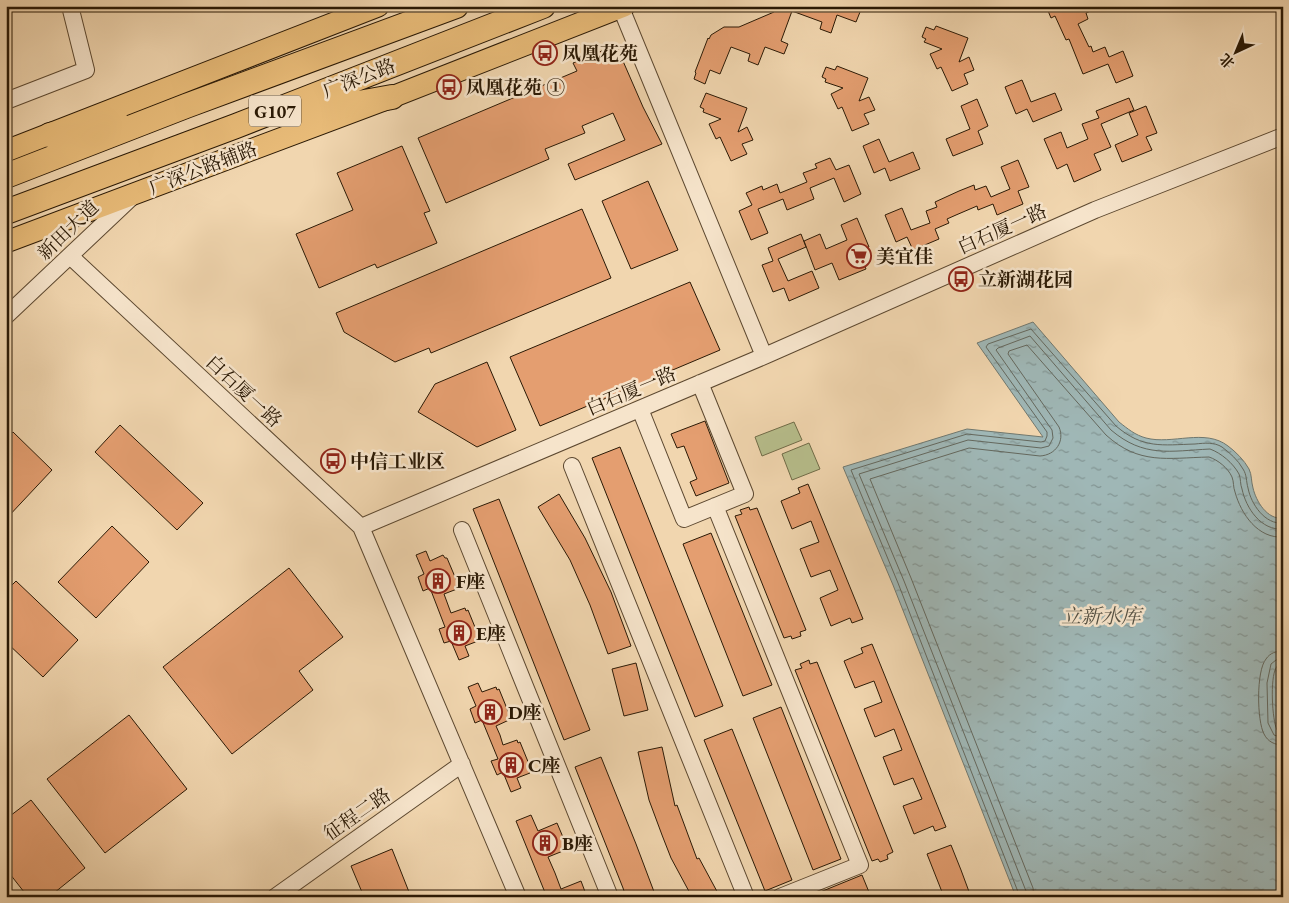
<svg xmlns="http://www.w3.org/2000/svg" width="1289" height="903" font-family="'EB Garamond','Noto Serif SC',serif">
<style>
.green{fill:#b7be8c;stroke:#706c48}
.water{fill:url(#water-ripples);stroke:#70786f}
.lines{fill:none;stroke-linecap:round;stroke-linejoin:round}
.shore{stroke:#64685e;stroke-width:1}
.building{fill:#e49e70;stroke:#2a1905}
.minor-casing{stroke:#5c4830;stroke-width:18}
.major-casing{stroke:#2a1905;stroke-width:23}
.highway-casing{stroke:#2a1905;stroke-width:26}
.minor{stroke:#f6e4cb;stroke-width:16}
.major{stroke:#e8bb78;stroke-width:21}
.highway{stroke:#e8bb78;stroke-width:24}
.labels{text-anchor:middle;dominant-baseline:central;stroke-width:5;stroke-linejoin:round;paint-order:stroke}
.shield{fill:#f6e4cb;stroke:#675640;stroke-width:1}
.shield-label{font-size:18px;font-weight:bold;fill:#2a1905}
.poi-label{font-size:19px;font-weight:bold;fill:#2a1905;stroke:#f6e4cb;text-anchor:start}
.street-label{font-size:19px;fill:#2a1905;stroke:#f6e4cb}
.water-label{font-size:20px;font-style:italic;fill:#535043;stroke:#f6e4cb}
</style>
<defs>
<pattern id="water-ripples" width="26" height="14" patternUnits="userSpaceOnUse" patternTransform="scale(1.25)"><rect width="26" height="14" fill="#9fb7b6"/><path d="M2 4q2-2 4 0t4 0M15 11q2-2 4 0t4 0" fill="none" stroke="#829492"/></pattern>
</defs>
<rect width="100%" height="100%" fill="#f1d6af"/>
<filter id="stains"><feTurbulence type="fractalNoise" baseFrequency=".004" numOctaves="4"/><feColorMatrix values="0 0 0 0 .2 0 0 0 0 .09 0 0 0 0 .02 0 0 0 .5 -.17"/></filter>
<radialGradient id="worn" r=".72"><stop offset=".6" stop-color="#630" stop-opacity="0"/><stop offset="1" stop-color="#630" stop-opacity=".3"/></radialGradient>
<path class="green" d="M794 422 802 440 762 456 755 437Z
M809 443 820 469 792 480 782 454Z"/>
<path class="water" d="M1033 322 1119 422C1128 429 1135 435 1146 438 1172 445 1205 428 1228 446 1236 452 1244 460 1249 469 1252 475 1251 481 1253 488 1256 501 1267 520 1283 518V656L1278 684 1279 722 1283 732V897H1016L893 585 843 467 967 429 1043 437 977 343Z"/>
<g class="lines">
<path class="shore" d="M1283 651C1276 651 1270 653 1266 659 1256 671 1257 721 1264 734 1268 742 1275 745 1283 745
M1283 658 1276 660 1271 664 1267 683 1268 723 1274 735 1283 738
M1283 665C1279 665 1278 664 1276 668 1270 678 1272 720 1277 730L1283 731
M1020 897 898 583 851 470 967 434 1041 442 1045 441 1047 436V432L986 347 988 344 1031 329 1116 426C1143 449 1162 445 1195 444 1205 443 1214 442 1222 447 1230 453 1238 460 1243 469 1247 475 1246 481 1248 488 1251 504 1265 525 1283 523
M1026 897V891L904 581 859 474 968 440 1041 448 1049 446 1053 438 1052 430 996 350 998 348 1030 336 1111 430C1144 458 1170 451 1210 449 1221 453 1233 463 1239 474 1241 479 1240 484 1242 489 1246 508 1261 531 1283 529
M1034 897 1033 888 911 578 870 479 969 448 1040 456C1056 455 1065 441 1059 427L1008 354 1009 351 1027 345 1106 435C1139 465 1167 458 1209 457 1218 460 1228 468 1232 477 1234 482 1233 487 1235 492 1241 514 1258 539 1283 537"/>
</g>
<path class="building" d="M776 6H854L853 9 860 12 856 22 837 15 831 33 820 29 822 22 792 11 781 41 788 44 784 54 765 47 758 65 748 61 750 54 731 47 720 74 710 70 705 84 694 79 696 73 695 72 708 38 709 39 711 35 724 27H739L774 12Z
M1046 6H1102L1086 13 1088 19 1078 24 1089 47 1091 46 1093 52 1105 47 1109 57 1123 51 1133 76 1116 83 1108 64 1083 74 1069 39 1066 40 1055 16 1051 18Z
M936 26 968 38 959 62 969 57 974 70 964 74 968 84 952 91 941 67 937 69 930 54 942 49 924 42 926 39 922 37 926 27 934 30Z
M616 45 643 107 662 144 575 180 568 164 625 140 613 113 582 126 585 133 545 149 549 159 446 203 418 138 577 71 573 63Z
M837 66 868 78 859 101 869 97 875 110 864 114 869 124 852 131 842 107 838 109 831 94 843 88 825 82 826 79 822 77 826 67 835 70Z
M1022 80 1031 102 1055 93 1062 110 1033 122 1027 109 1016 114 1005 87Z
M706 93 747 108 738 132 747 127 753 140 742 144 747 154 731 161 720 137 716 139 709 124 721 119 703 112 704 109 700 107Z
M1129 98 1134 110 1101 124 1111 147 1094 154 1101 170 1074 182 1067 164 1057 169 1044 139 1061 132 1067 148 1088 139 1082 124 1099 118 1096 111Z
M977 99 988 126 978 131 983 144 953 156 946 139 970 129 961 106Z
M1146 106 1157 133 1146 137 1152 150 1122 162 1115 145 1138 135 1129 113Z
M879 139 889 162 913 152 920 169 890 181 885 168 874 173 863 146Z
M402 146 430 211 424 213 437 243 377 268 375 264 319 288 296 234 353 210 337 173Z
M830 158 836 170 849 165 861 194 844 202 834 178 810 188 814 199 787 210 783 199 758 209 768 233 751 240 739 211 752 205 746 193 762 186 763 190 777 184 780 193 807 182 803 173 817 168 815 164Z
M1018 160 1029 187 1018 191 1023 204 997 215 993 204 978 210 977 206 956 215 947 219 949 223 935 229 939 239 913 250 907 237 896 242 885 215 902 208 911 230 930 223 926 211 937 207 935 202 959 191 974 185 975 190 986 186 991 197 1010 189 1001 167Z
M648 181 678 250 631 269 602 201Z
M582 209 611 278 431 353 429 348 395 362 344 332 336 313Z
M857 218 869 247 859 252 866 269 839 280 832 263 815 270 804 241 820 234 826 249 847 240 841 225Z
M801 234 806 247 778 259 788 281 812 271 819 288 789 301 784 288 773 292 762 265 773 261 768 248Z
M690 282 720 350 540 426 510 357Z
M487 362 516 430 477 447 418 412 435 384Z
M705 421 729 483 696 496 690 482 697 479 684 446 677 448 671 434Z
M120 425 203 503 177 530 95 452Z
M13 432 52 470 6 519V439Z
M620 447 723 706 695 717 592 458Z
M808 484 863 619 852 623 850 618 831 626 820 598 838 590 830 570 811 577 800 549 819 542 811 521 792 529 781 501 800 493 798 488Z
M559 494 585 538 611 592 631 646 608 654 590 605 570 560 538 507Z
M499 499 590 730 564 740 473 509Z
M749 507 750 510 757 508 806 630 800 632 801 636 792 639 791 636 784 638 735 516 742 514 740 510Z
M112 526 149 562 96 618 58 582Z
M711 533 772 685 743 696 683 544Z
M426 551 430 561 443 555 445 558H447L458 584 456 585 457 589 444 594 451 613 465 608 466 611 468 610 479 637 477 638 478 641 465 646 469 656 459 660 451 641 444 643 439 629 445 627 430 588 423 591 418 577 424 574 416 555Z
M289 568 343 637 299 671 313 690 232 754 163 667Z
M16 581 78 640 43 677 6 642V591Z
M872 644 946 827 935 831 933 826 914 834 903 806 922 799 913 778 894 785 883 757 902 750 894 729 875 737 864 709 882 702 874 681 855 688 844 661 863 653 861 648Z
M809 660 810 664 817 662 893 852 887 855 888 859 880 862 878 859 872 861 795 670 802 668 800 664Z
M636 663 648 710 624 716 612 669Z
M478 683 482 692 496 687 497 690 499 689 510 716 508 717 509 720 496 726 500 735 503 745 517 740 518 743 520 742 531 769 529 770 530 773 517 778 521 788 511 792 503 772 497 775 491 761 498 759 482 720 475 723 470 709 476 706 468 687Z
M781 707 841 859 813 870 753 718Z
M129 715 187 789 105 853 47 779Z
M732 729 792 880 765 891 704 740Z
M662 747 675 806 677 805 697 859 699 858 720 897H692L671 858 662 835 649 800 638 752Z
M601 757 636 844 656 897H626L623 888 575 767Z
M31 800 85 868 49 897H28L6 869V819Z
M531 815 538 831 557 823 568 849 548 857 555 873 561 889 581 881 587 897H543L546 895 516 821Z
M951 845 961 870 971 897H944L927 854Z
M392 849 411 897H364L351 866Z
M862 875 871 897H808Z"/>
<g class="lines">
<defs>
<path id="minor" d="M621 8 764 356
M6 101 86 70 70 6
M70 256 361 527 769 354 1095 210 1283 136
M6 316 132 197
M640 409 684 519 745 494 700 383
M572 466 746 897
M715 506 860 865 780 897
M361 527 518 897
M462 530 610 897
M275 897 462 764"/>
<path id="major" d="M6 151 378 6
M6 242 392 97 624 6"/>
<path id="highway" d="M292 115 392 97
M50 135 116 121
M6 176 186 106 456 6
M6 212 236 126 543 6"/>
</defs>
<use href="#minor" class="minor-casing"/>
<use href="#major" class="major-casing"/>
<use href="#highway" class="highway-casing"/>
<use href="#minor" class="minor"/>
<use href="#major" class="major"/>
<use href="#highway" class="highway"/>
</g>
<defs>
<symbol id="bus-ring" viewBox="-11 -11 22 22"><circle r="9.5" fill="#f6e4cb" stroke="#8f2418" stroke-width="1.5"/><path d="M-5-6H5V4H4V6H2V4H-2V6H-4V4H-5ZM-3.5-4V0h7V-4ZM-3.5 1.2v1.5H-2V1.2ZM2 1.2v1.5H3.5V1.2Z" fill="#8f2418"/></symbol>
<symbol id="supermarket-ring" viewBox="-11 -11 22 22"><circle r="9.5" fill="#f6e4cb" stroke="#8f2418" stroke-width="1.5"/><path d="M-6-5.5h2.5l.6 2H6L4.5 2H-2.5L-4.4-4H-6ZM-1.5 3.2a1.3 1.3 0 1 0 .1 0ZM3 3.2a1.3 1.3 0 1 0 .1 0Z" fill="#8f2418"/></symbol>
<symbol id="building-ring" viewBox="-11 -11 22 22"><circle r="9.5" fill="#f6e4cb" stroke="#8f2418" stroke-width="1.5"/><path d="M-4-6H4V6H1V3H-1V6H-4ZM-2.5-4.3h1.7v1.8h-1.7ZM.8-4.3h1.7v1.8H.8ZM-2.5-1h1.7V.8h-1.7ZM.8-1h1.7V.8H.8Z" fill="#8f2418"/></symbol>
</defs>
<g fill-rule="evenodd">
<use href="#bus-ring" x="531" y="39" width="28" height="28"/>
<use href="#bus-ring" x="435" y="73" width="28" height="28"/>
<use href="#supermarket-ring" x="845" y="242" width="28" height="28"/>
<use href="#bus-ring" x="947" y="265" width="28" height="28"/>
<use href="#bus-ring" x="319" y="447" width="28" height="28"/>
<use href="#building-ring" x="424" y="567" width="28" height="28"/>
<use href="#building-ring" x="445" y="619" width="28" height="28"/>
<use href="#building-ring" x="476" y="698" width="28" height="28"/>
<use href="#building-ring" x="497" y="751" width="28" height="28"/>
<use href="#building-ring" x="531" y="829" width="28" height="28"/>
</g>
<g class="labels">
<rect class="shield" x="249" y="95.5" width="52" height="31" rx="4"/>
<g class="shield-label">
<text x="275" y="111">G107</text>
</g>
<g class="poi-label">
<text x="562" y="53">凤凰花苑</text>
<text x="466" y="87">凤凰花苑 ①</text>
<text x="876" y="256">美宜佳</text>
<text x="978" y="279">立新湖花园</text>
<text x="350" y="461">中信工业区</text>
<text x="456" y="581">F座</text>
<text x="476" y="633">E座</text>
<text x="508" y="712">D座</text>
<text x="528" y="765">C座</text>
<text x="562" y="843">B座</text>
</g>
<g class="street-label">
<text transform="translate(359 78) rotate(-21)">广深公路</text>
<text transform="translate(203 168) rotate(-21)">广深公路辅路</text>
<text transform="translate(1002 229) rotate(-24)">白石厦一路</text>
<text transform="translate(68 230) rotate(-44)">新田大道</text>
<text transform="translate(244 391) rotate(43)">白石厦一路</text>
<text transform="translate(631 391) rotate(-23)">白石厦一路</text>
<text transform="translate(357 814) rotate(-35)">征程二路</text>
</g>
<g class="water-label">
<text x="1101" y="616">立新水库</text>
</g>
</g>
<rect width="1289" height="903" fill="none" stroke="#f1d6af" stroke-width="25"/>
<rect x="8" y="8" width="1274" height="888" fill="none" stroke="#2a1905" stroke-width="2.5"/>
<rect x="12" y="12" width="1264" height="878" fill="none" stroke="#2a1905"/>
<g transform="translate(1236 52) rotate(224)" stroke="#f6e4cb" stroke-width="4" paint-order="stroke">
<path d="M0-4L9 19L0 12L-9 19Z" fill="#2a1905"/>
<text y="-8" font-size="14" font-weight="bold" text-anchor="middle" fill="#2a1905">北</text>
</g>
<rect width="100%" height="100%" filter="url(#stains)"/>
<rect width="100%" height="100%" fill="url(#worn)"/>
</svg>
